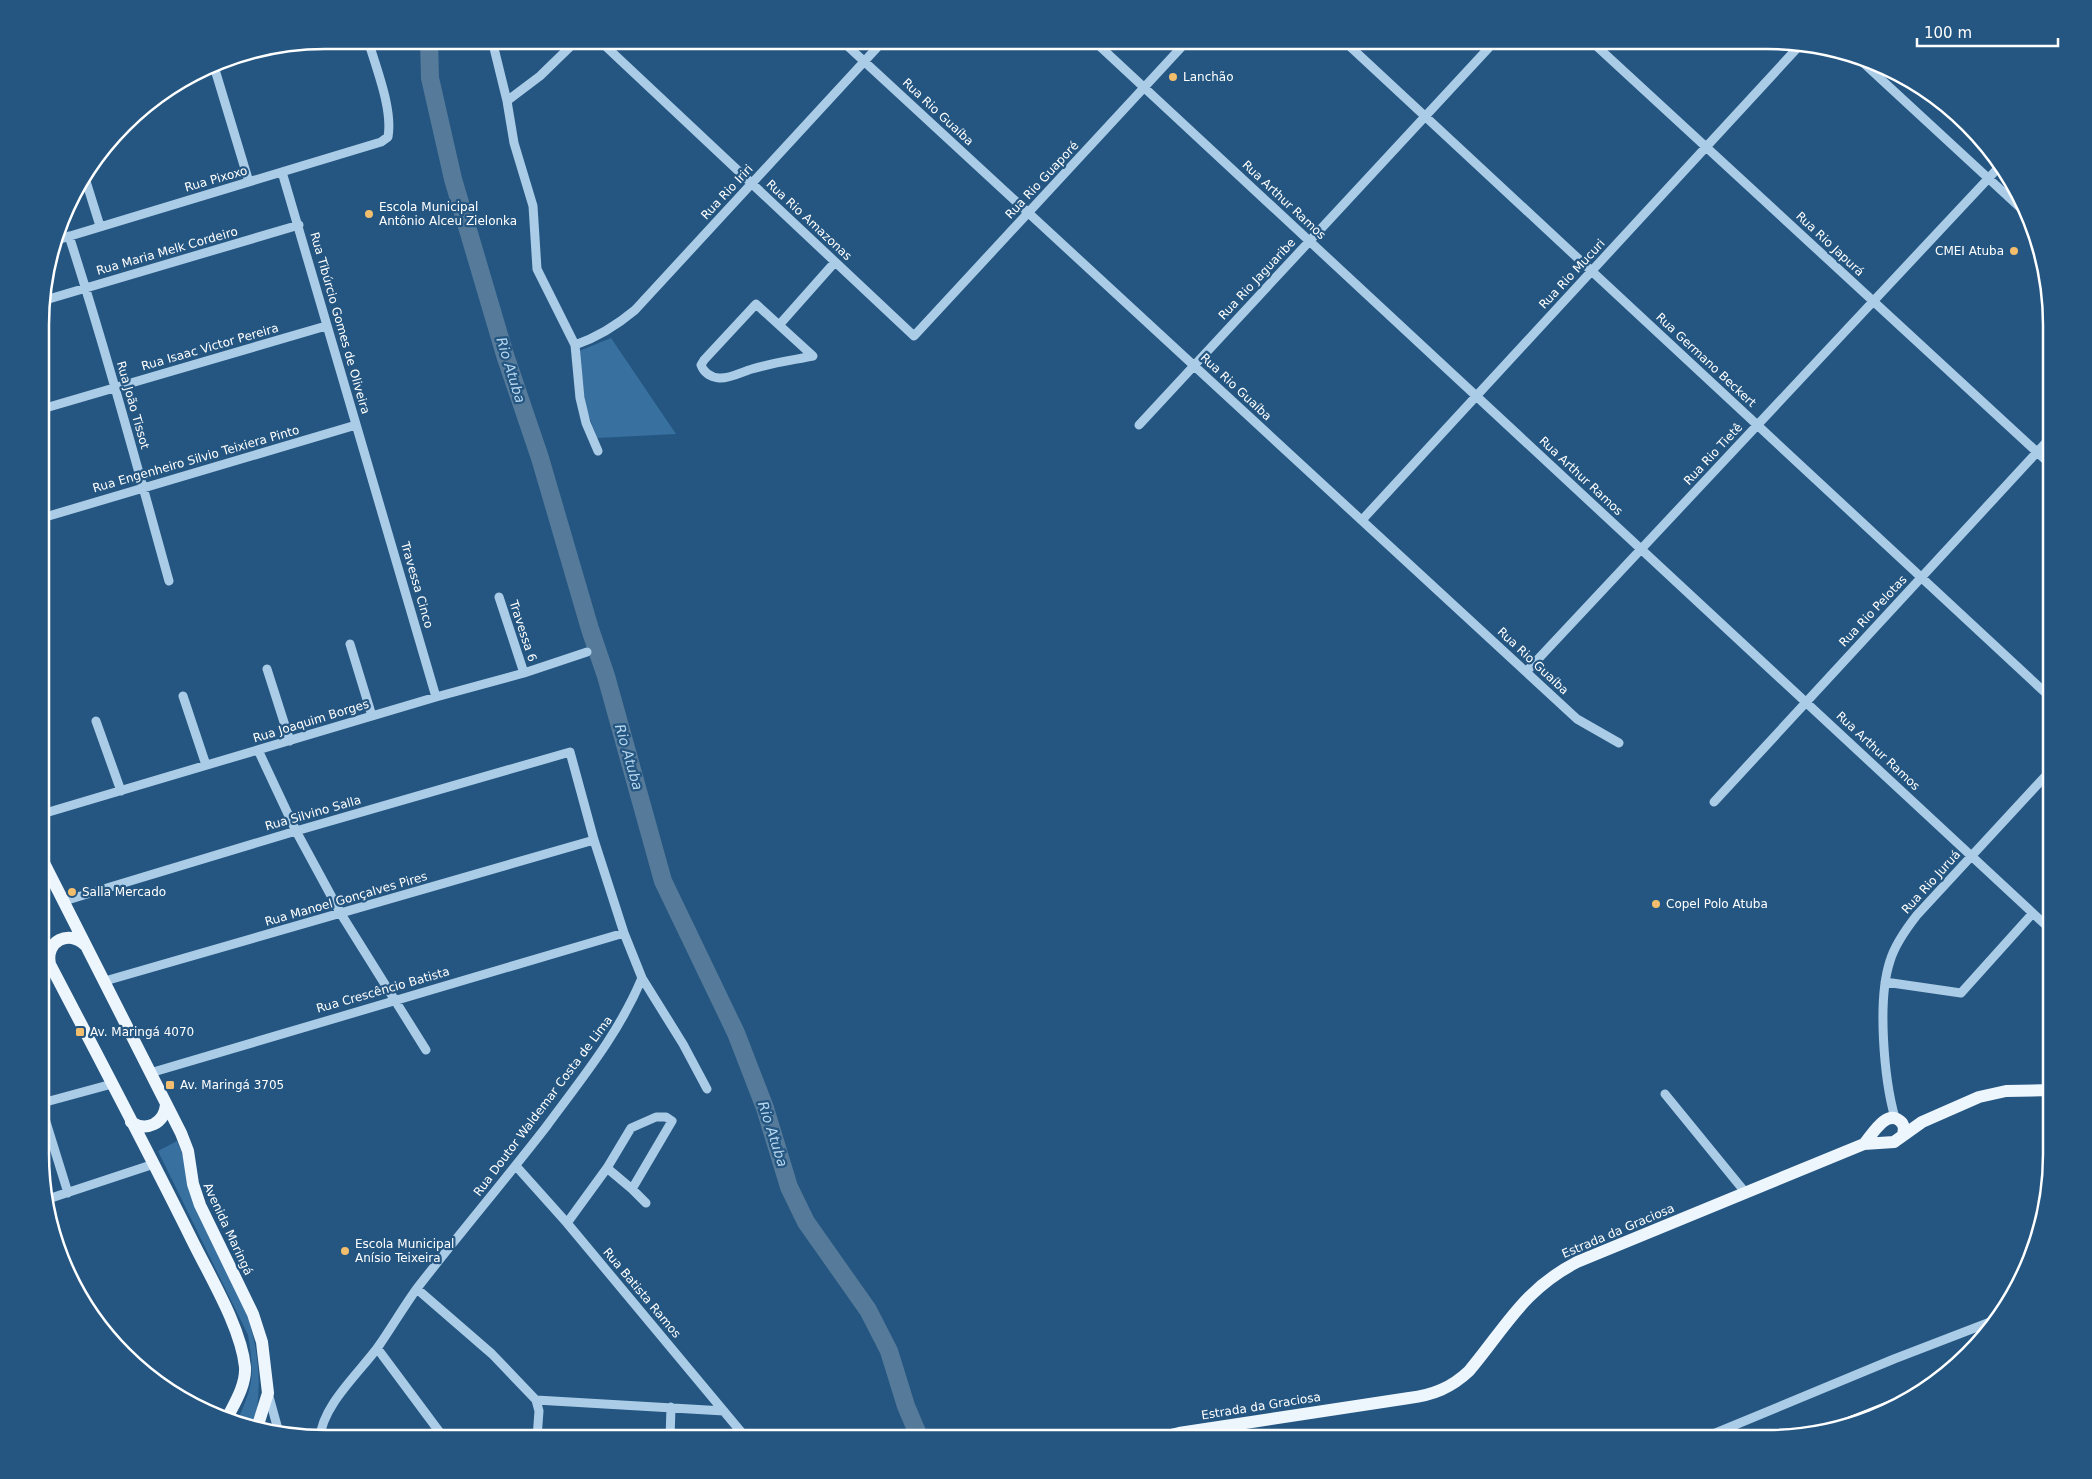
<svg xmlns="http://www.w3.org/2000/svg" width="2092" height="1479" font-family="'DejaVu Sans',sans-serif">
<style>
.green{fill:#38709f}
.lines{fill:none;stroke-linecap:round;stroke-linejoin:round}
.river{stroke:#567a99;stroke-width:18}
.minor{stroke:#abcce7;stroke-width:9}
.major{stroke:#edf5fd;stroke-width:12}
.highway{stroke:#fff;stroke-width:15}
.poi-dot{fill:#f2be6e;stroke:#245681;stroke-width:2}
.labels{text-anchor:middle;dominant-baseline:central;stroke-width:4.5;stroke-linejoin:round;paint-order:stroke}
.poi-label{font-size:12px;fill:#fff;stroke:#245681;text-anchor:start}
.street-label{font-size:12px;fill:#fff;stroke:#245681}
.water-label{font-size:14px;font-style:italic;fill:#b6d6ef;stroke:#245681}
.rim{fill:none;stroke:#fff;stroke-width:2.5}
</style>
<rect width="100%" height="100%" fill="#245681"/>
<path class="green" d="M611 338 676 434 597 438 586 408 579 351Z
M177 1141 248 1317C259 1354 263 1390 253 1428L236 1424C253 1386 255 1377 248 1335L158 1151Z"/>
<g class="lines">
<path class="river" d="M429 40 430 78 453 179 505 355 540 458 590 629 606 676 663 881 736 1033 765 1108 789 1187 806 1222 868 1310 889 1351 906 1406 920 1439"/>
<path class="minor" d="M492 40 507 101 514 143 533 206 537 269 575 345 580 398 586 423 598 451
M599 40 914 336 1188 40
M841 40 1577 719 1619 743
M1093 40 2051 930
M1343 40 2051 698
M1591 41 2051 465
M1857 57 2027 214
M213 63 249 182
M507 101 540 76 577 40
M282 172 436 697
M85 178 100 226
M69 236C106 350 137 466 169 581
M57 240 381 142 388 137C393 109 376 68 368 40
M42 301 299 225
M756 304 813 356C793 360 772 363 752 369 741 372 730 379 719 378 710 377 704 373 701 365L704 360Z
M780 324 835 262
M575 345C598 337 616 326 635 310L884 40
M42 409 326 326
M1139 425 1496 40
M42 518 356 425
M1362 520 1801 44
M499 597 524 673
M350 644 372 716
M267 669 290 741
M1526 672 2000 166
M183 696 206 765
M96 721 121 791
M258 750 296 831 341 914 426 1050
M1714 802 2051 437
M42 814 436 697 524 673 587 652
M64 901 296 831 570 752 594 840 624 933 642 978 683 1044 707 1089
M105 981 594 840
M1885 982 1961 993 2033 913
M150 1073 624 933
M1665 1094 1745 1192
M42 1103 112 1084
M42 1109 68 1193
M1895 1118C1884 1079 1877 1000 1890 961 1895 944 1906 929 1917 915L2051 770
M516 1166 567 1223 747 1439
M607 1168 632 1189 646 1203
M45 1200 154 1164
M567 1223 607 1168 631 1128 656 1117H666L672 1121 632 1189
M417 1289 492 1354 536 1400 724 1411
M377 1348 444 1438
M268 1393 279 1433
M536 1400 539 1411 537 1438
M320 1438C322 1406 359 1373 378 1347 392 1327 404 1306 418 1287 460 1233 504 1181 546 1127 582 1078 618 1035 642 978
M670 1439 671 1407
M1701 1439 1894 1359 1998 1319"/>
<path class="major" d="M42 859 181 1133 188 1151 193 1184 200 1205 253 1314 262 1342 268 1393 257 1428
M42 949C92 1045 143 1141 191 1238 209 1275 241 1327 245 1367 246 1386 234 1404 226 1420
M50 964C45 941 69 929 85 945
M131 1122C146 1132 164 1124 166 1105
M1864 1144C1872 1135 1886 1109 1900 1121 1905 1125 1904 1130 1903 1135
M1154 1439 1179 1433 1409 1398C1433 1395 1451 1388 1469 1371 1506 1327 1523 1290 1577 1262L1864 1144 1894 1142 1922 1122 1979 1097 2006 1091 2051 1090"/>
<path class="highway" d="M1835 1430 1908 1401"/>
</g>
<g class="poi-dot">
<circle cx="1173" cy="77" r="5"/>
<circle cx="369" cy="214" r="5"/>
<circle cx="2014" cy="251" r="5"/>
<circle cx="72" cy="892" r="5"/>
<circle cx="1656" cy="904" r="5"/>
<rect x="75" y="1027" width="10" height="10" rx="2.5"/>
<rect x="165" y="1080" width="10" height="10" rx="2.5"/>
<circle cx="345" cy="1251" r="5"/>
</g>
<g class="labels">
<g class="poi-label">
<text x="1183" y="77">Lanchão</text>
<text x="379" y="207">Escola Municipal<tspan x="379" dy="14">Antônio Alceu Zielonka</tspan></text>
<text x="2004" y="251" text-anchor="end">CMEI Atuba</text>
<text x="82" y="892">Salla Mercado</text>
<text x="1666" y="904">Copel Polo Atuba</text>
<text x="90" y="1032">Av. Maringá 4070</text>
<text x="180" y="1085">Av. Maringá 3705</text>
<text x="355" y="1244">Escola Municipal<tspan x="355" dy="14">Anísio Teixeira</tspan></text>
</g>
<g class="street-label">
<text transform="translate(938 112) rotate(43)">Rua Rio Guaíba</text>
<text transform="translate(216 179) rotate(-16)">Rua Pixoxo</text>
<text transform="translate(1042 180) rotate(-47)">Rua Rio Guaporé</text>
<text transform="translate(727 192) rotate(-47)">Rua Rio Iriri</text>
<text transform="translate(1284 200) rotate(43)">Rua Arthur Ramos</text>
<text transform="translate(809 220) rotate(43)">Rua Rio Amazonas</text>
<text transform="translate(1830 244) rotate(43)">Rua Rio Japurá</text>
<text transform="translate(167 251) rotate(-16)">Rua Maria Melk Cordeiro</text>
<text transform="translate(1572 274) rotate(-47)">Rua Rio Mucuri</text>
<text transform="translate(1257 279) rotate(-47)">Rua Rio Jaguaribe</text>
<text transform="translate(340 323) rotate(74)">Rua Tibúrcio Gomes de Oliveira</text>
<text transform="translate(210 347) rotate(-16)">Rua Isaac Victor Pereira</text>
<text transform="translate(1706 360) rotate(43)">Rua Germano Beckert</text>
<text transform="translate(1236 387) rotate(43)">Rua Rio Guaíba</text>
<text transform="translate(133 405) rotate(74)">Rua João Tissot</text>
<text transform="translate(1713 454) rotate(-47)">Rua Rio Tietê</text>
<text transform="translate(196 459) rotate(-16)">Rua Engenheiro Silvio Teixiera Pinto</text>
<text transform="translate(1581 476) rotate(43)">Rua Arthur Ramos</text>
<text transform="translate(417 585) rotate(74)">Travessa Cinco</text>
<text transform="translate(1873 611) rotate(-47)">Rua Rio Pelotas</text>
<text transform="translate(523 631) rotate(72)">Travessa 6</text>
<text transform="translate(1533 661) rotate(43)">Rua Rio Guaíba</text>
<text transform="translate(311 721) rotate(-17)">Rua Joaquim Borges</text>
<text transform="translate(1878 751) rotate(43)">Rua Arthur Ramos</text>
<text transform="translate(313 813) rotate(-16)">Rua Silvino Salla</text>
<text transform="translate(1931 882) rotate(-48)">Rua Rio Juruá</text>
<text transform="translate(346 899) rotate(-16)">Rua Manoel Gonçalves Pires</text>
<text transform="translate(383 990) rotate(-16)">Rua Crescêncio Batista</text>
<text transform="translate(543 1106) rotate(-53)">Rua Doutor Waldemar Costa de Lima</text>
<text transform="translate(228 1229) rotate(65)">Avenida Maringá</text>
<text transform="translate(1618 1231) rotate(-23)">Estrada da Graciosa</text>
<text transform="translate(642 1293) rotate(50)">Rua Batista Ramos</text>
<text transform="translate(1261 1406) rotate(-9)">Estrada da Graciosa</text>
</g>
<g class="water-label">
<text transform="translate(511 370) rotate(73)">Rio Atuba</text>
<text transform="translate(629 757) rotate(74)">Rio Atuba</text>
<text transform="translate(773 1134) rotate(72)">Rio Atuba</text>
</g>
</g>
<path d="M0 0H2092V1479H0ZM325 49H1767A276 276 0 0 1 2043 325V1154A276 276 0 0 1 1767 1430H325A276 276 0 0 1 49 1154V325A276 276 0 0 1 325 49Z" fill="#245681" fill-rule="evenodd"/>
<path class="rim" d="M325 49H1767A276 276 0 0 1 2043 325V1154A276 276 0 0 1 1767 1430H325A276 276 0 0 1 49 1154V325A276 276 0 0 1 325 49Z"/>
<path d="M1917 38v8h141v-8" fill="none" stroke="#ffffff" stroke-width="2.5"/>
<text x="1924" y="38" font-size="15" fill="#ffffff" stroke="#245681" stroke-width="4" paint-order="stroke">100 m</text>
</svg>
